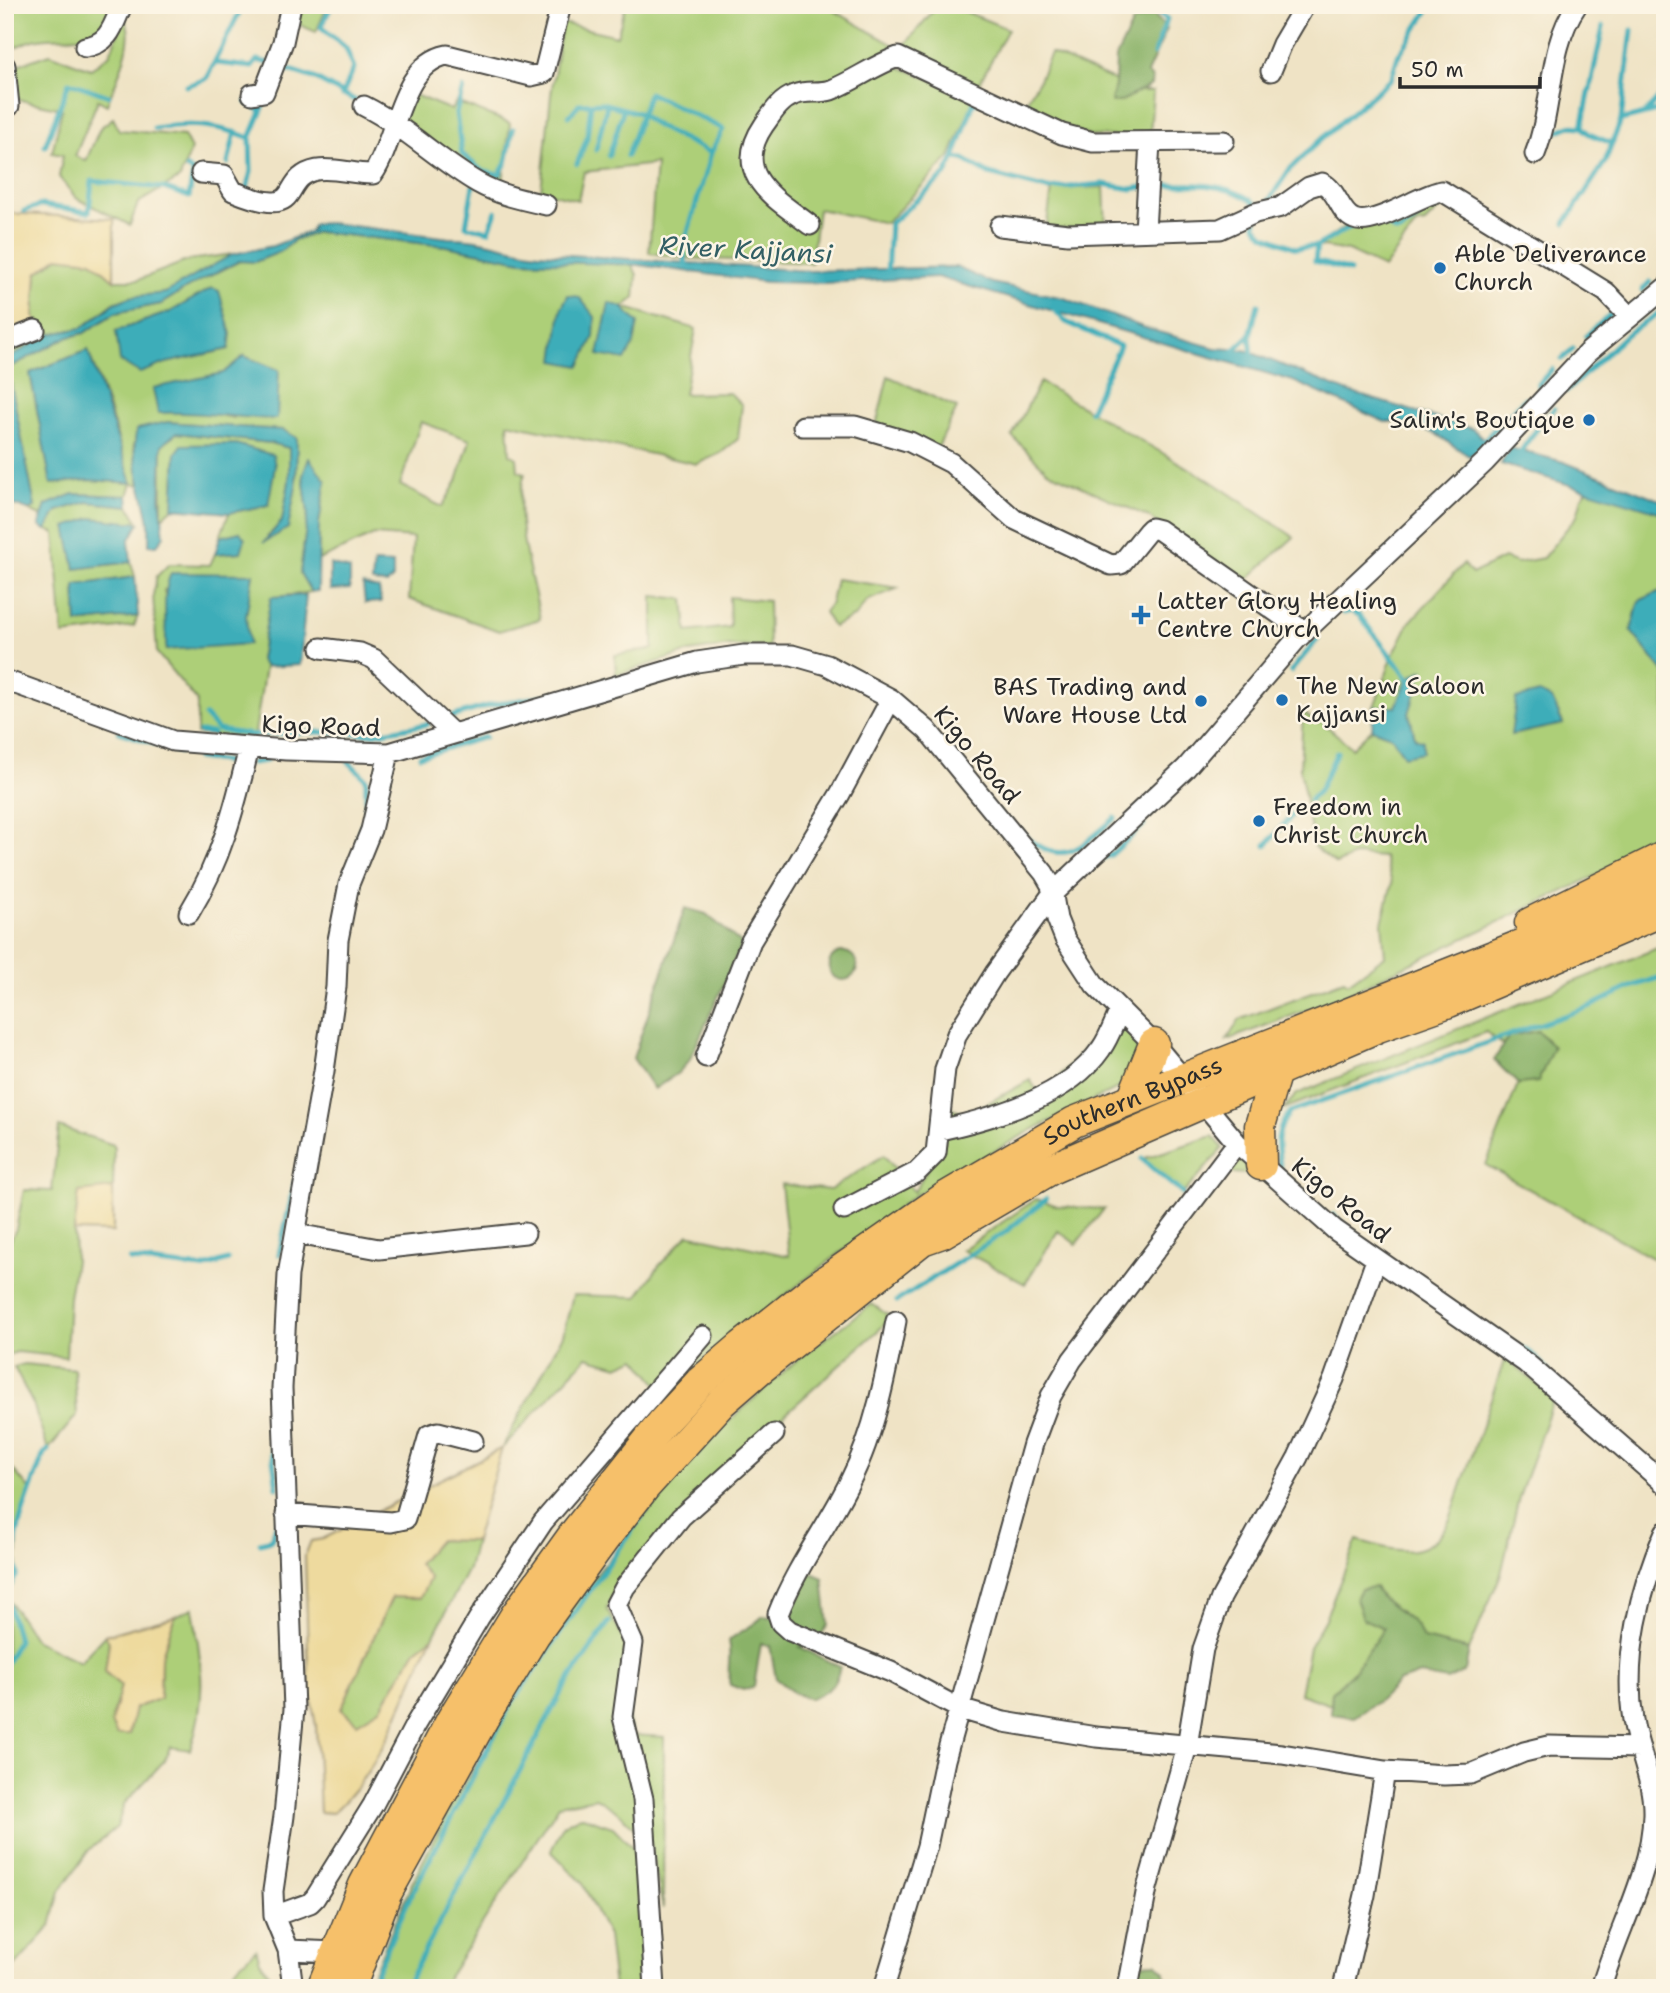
<svg xmlns="http://www.w3.org/2000/svg" width="1670" height="1993" font-family="'Shantell Sans',sans-serif">
<style>
.green{fill:#adcf78;stroke:#6c7d52;stroke-width:2;fill-rule:evenodd}
.forest{fill:#8ab268;stroke:#5a6e4a;stroke-width:2}
.sand{fill:#eeda9e;stroke:#8c8264;stroke-width:2}
.water{fill:#3dadb9;stroke:#346c72;stroke-width:2}
.lines{fill:none;stroke-linecap:round;stroke-linejoin:round}
.stream{stroke:#3dadb9;stroke-width:5}
.minor-casing{stroke:#484742;stroke-width:23}
.highway-casing{stroke:#484742;stroke-width:33}
.minor{stroke:#fff;stroke-width:19}
.highway{stroke:#f6c06b;stroke-width:30}
.poi-dot{fill:#1f6fb2;stroke:#fcf5e5;stroke-width:2.5}
.labels{text-anchor:middle;dominant-baseline:central;stroke-width:5;stroke-linejoin:round;paint-order:stroke}
.poi-label{font-size:24px;fill:#2b2b2b;stroke:#fcf5e5;text-anchor:start}
.street-label{font-size:24px;fill:#2b2b2b;stroke:#fcf5e5}
.water-label{font-size:26px;font-style:italic;fill:#325f64;stroke:#fcf5e5}
</style>
<rect width="100%" height="100%" fill="#fcf5e5"/>
<filter id="ink" filterUnits="userSpaceOnUse"><feTurbulence type="fractalNoise" baseFrequency=".0143" numOctaves="2"/><feDisplacementMap in="SourceGraphic" scale="14" xChannelSelector="R" yChannelSelector="G"/><feConvolveMatrix kernelMatrix="1 2 1 2 8 2 1 2 1" color-interpolation-filters="sRGB"/></filter>
<filter id="wash" filterUnits="userSpaceOnUse"><feTurbulence type="fractalNoise" baseFrequency=".00686" numOctaves="4" result="noise"/><feDisplacementMap in="SourceGraphic" scale="28" xChannelSelector="R" yChannelSelector="G"/><feGaussianBlur stdDeviation="1.57" result="paint"/><feColorMatrix in="noise" values="0 0 0 0 0 0 0 0 0 0 0 0 0 0 0 0 0 1.4 0 .05"/><feComposite in="paint" operator="in"/></filter>
<g filter="url(#wash)">
<rect width="100%" height="100%" fill="#efe3c5"/>
<path class="green" d="M9 5H113L104 30C67 47 46 25 5 54V15Z
M296 5H328L316 32 292 22Z
M626 5H830L833 10 897 47 828 85 793 87 759 150 792 100 894 65 976 96 950 157 886 223 818 209 811 263 683 258 649 253 656 164 584 172 578 200 541 191 551 95 562 23 617 36Z
M938 5H949L1008 29 979 84 904 53 902 48Z
M124 19C139 36 114 85 107 105L98 100 75 156 86 161 100 128 113 118 119 130 184 136 191 149 180 178 138 203 130 225 76 198 59 177 63 155 52 153 62 109 16 99 17 65 50 54 91 69 110 54Z
M1051 53 1139 91H1153L1150 136H1089L1021 110 1038 82Z
M412 94 451 110 456 102 510 123 502 190 403 121Z
M1104 187 1106 227 1046 230 1052 189Z
M1430 197 1447 201 1425 223 1416 225 1384 268 1348 251 1317 246 1353 221Z
M317 232 446 246 521 261 632 264 637 275 635 298 623 307 696 329 684 394 730 393 742 405 738 439 721 453 697 464 508 423 510 454 517 458 518 471 525 473C511 518 532 573 540 619L499 631 409 599 413 538 374 535 319 560V523L326 481 309 459 303 475 308 513 300 573 311 592 271 598 260 660 265 667 254 739 197 734V701L157 653 153 595 157 576 169 564 210 565 215 554 241 552 240 532 220 537 229 513 268 505 176 453 173 508 162 518V445L176 433 270 443 289 448V482L282 522 267 537 288 528 296 486 297 438 283 430 167 422 133 444 140 485 132 483 128 496 74 494 46 505 42 517 28 510 35 507 10 379 5 381V370L65 338 84 333 115 313 161 304 190 286 240 261 255 262 280 252 295 240ZM212 288 229 349 166 363 116 331 170 312ZM88 350 110 411 131 483 89 480 51 484 30 373ZM244 356 234 418 197 411 158 412 153 389 223 373ZM421 422 470 440 457 481 442 507 400 485ZM253 574 246 616 166 650 168 613 164 590Z
M233 254 165 293 130 297 114 303 82 328 46 335 5 361V348L34 316 37 273 59 257 92 261 114 280H138L189 260Z
M888 376 957 408 936 451 876 426Z
M1040 382 1209 480 1294 537 1242 584 1149 517 1047 471 1012 436Z
M1588 489 1665 514V589L1639 601 1631 631 1665 674V843L1334 1000 1227 1040 1239 1020 1344 980 1348 983 1385 956 1382 923 1392 883 1384 857 1356 855 1336 864 1314 847 1300 769 1303 712 1317 723 1321 721 1352 748 1372 729 1391 736 1415 738 1409 713 1422 671 1408 678 1396 707H1374L1393 655 1409 623 1463 564 1472 574 1504 558 1517 563 1543 558 1577 516 1582 497ZM1552 699 1563 723 1512 735Z
M87 502 129 506 139 523 95 520 75 569 131 562 135 577 75 585 77 623 138 616 134 626 63 635 55 533 46 530 57 511Z
M836 579 899 588 866 601 856 616 833 627 824 612 831 603Z
M653 596 684 599 687 632 730 627 729 597 768 601 769 647 730 646 689 652 616 675 615 655 653 649Z
M1665 945V1265L1486 1165 1518 1084 1538 1081 1552 1047 1538 1031 1510 1036 1503 1045 1486 1032 1283 1109 1297 1094Z
M1114 1016 1146 1054 1130 1082 1034 1129 914 1196 709 1354 669 1398 636 1358 618 1366 587 1357 502 1448 563 1335 573 1295 637 1297 659 1266 688 1234 789 1256 781 1184 830 1190 884 1155 914 1192 942 1143 947 1106 968 1114 1030 1080 1041 1096Z
M59 1127 114 1145 113 1188 79 1193 74 1231 75 1261 69 1298 66 1357 17 1352 8 1355 5 1348V1251L16 1229 24 1190 52 1191Z
M1213 1136 1223 1148 1183 1194 1142 1159Z
M1237 1155 1260 1175 1220 1172Z
M1036 1199 1058 1206 1104 1209 1076 1244 1058 1231 1025 1284 962 1250Z
M872 1304 892 1318 754 1442 618 1582 607 1609 626 1644 627 1710 632 1735 664 1737 663 1909 651 1844 619 1813 596 1798 559 1805 441 1988H395V1982L392 1988H367L412 1883 452 1803 498 1728 537 1656 575 1600 705 1443 799 1358Z
M1505 1358 1554 1398 1519 1497 1501 1574 1469 1650 1423 1639 1401 1612 1381 1601 1385 1628 1354 1671 1332 1692 1331 1705 1300 1694 1309 1647 1325 1619 1357 1540C1396 1551 1428 1564 1450 1519Z
M24 1364 74 1369 77 1415 48 1450 33 1404 14 1367Z
M5 1460 31 1491 18 1526 17 1574 6 1596 36 1641 80 1662 105 1635 109 1641 105 1672 121 1686 111 1723 129 1734 135 1708 160 1698 161 1658 175 1616 193 1608C201 1661 208 1698 190 1750L170 1747 165 1760 124 1804 117 1827 89 1850 60 1891 51 1926 8 1974 7 1988Z
M440 1540 475 1541 468 1569 433 1637 416 1650 380 1709 357 1723 341 1709 392 1597 420 1598 430 1578 418 1564Z
M580 1816 613 1827 634 1849 648 1984 614 1988 608 1936 582 1882 551 1851 563 1825Z
M256 1949 260 1961 279 1988H215Z"/>
<path class="forest" d="M1153 14 1167 29 1147 73 1152 78 1151 85 1120 102H1111L1115 85 1116 57 1133 22Z
M685 908 706 914 742 944 689 1061 678 1073 654 1089 633 1058Z
M829 966a14 14 0 1 1 28 0a14 14 0 1 1-28 0Z
M1538 1031 1553 1047 1538 1082 1518 1084 1494 1060 1509 1036Z
M807 1571 823 1578 828 1625 819 1638 800 1647 840 1667C835 1687 828 1692 810 1699L794 1693 776 1679 770 1646 761 1643 754 1687 743 1690 730 1685C726 1670 732 1656 728 1641 740 1631 753 1627 763 1616L771 1617Z
M1375 1587C1385 1610 1415 1613 1423 1639L1469 1650 1465 1671 1447 1680 1420 1675 1399 1681 1381 1699 1354 1717 1331 1714 1332 1692 1354 1671 1384 1628 1363 1619 1356 1598 1361 1589Z
M1156 1963 1165 1972 1166 1982 1162 1988H1122L1140 1964Z"/>
<path class="sand" d="M5 213 114 219V280L92 261 58 257 37 273 34 316 42 329 5 348Z
M113 1188V1232L74 1231 79 1192Z
M502 1448 475 1541 439 1540 418 1564 430 1578 420 1598 392 1597 341 1709 357 1723 380 1709 416 1650 433 1637C399 1703 389 1759 333 1813L320 1812 316 1726 309 1687 305 1556 311 1541 323 1539Z
M175 1616 161 1658 160 1698 135 1708 129 1735H117L111 1723 121 1686 105 1672 109 1642 105 1635Z"/>
<path class="water" d="M329 223 450 238C480 237 509 250 539 253L810 271 956 267 992 283 1064 298 1148 329 1215 348 1245 350 1346 391 1473 429 1486 441 1483 448 1469 456 1436 434 1402 422H1385L1293 381 937 277 824 283 766 282 639 265 521 261 446 246 317 232 295 240 280 252 255 262 239 261 190 286 161 304 115 313 84 333 65 338 5 370V361L46 335 82 328 115 303 130 297 165 293 233 254 273 246 311 231 313 224Z
M212 288 219 291 231 334 229 349 166 363 140 373 120 361 116 331 170 312Z
M568 295 579 297 595 317 594 337 580 366 554 361 561 309Z
M609 303 622 307 638 323 634 344 625 360 598 355Z
M88 350 132 483 89 480 51 484 30 373Z
M244 356 279 370 277 419C236 418 198 411 158 413L153 388 223 373Z
M10 379 35 507 28 510 5 502V381Z
M167 422 283 430 297 438 296 486 288 528 263 543 282 521 289 482V448L270 443 176 433 162 445 160 498 164 536 157 545H149C149 536 150 526 148 517 143 489 129 457 137 429Z
M236 444 273 455 275 466 268 505 229 513 173 508 176 453 182 445Z
M1510 448 1564 462 1665 502V514L1501 464Z
M309 458 326 481 319 523 318 591 311 592 300 573 308 513 303 475Z
M74 494 128 496 129 506 87 502 57 511 46 530 39 526 46 505Z
M91 518 139 523 129 541 131 562 75 569 66 527Z
M240 532 245 539 241 552 215 554 220 537Z
M374 563 393 564V578L387 584 372 582Z
M330 564 350 570V589L330 590Z
M171 573 253 574 246 616 249 644 166 650C167 625 161 596 171 573Z
M135 577 138 616 77 623 75 585Z
M363 585 379 589 381 602 365 603Z
M1665 589V674L1631 631 1639 601Z
M306 595 300 665 265 667 260 660 271 597Z
M1423 670 1409 713 1415 738 1423 741V752L1404 756 1391 736 1372 729 1374 707H1396L1408 678Z
M1539 693 1552 699 1563 724 1511 735 1516 699Z"/>
<g class="lines">
<path class="stream" d="M332 5 321 27 346 48 354 68 342 95
M1442 7 1444 5
M1603 27 1582 127 1589 134 1611 143
M1154 54 1167 19 1158 12 1160 5
M216 63 252 67 257 60 272 64
M277 66 314 78 360 103
M186 86 206 79 241 9
M463 88 456 113 462 154 482 171 499 175 506 163 513 129
M247 102 260 110
M1646 112 1665 91
M569 116 579 104 602 103 639 113 657 126 711 153 683 249 686 265
M1621 120 1632 30
M154 128C192 123 214 124 250 138L251 171 246 193
M1547 129 1556 132 1570 126 1582 127
M250 138 268 96
M45 146 69 82 109 96
M596 150 607 105
M609 156 623 111
M627 156 649 93 723 129 711 153
M954 158 974 102 977 103
M228 163 235 132
M577 164 587 138 591 104
M473 186 466 226 489 231 496 211
M1153 186C1188 184 1226 181 1255 203L1256 225 1264 235 1296 248 1317 246 1354 225
M1268 202 1289 170 1318 142 1391 79 1398 56 1427 12
M24 211 41 205 89 212 92 181 163 188 189 197 193 172 187 168
M1383 222 1397 232C1414 226 1422 209 1439 201
M1565 223 1605 162 1621 120 1665 109
M1317 246 1315 261 1350 271
M887 275 890 224 946 174 954 158 963 159 989 174 1048 189 1103 184 1132 189 1143 187
M1662 276 1665 273
M1642 290 1650 282
M1052 307 1066 322 1120 346 1090 411
M1586 336 1616 309
M1232 352 1250 335
M1252 357 1250 335 1258 305
M1562 359 1573 349
M1538 385 1552 369
M1567 391 1626 335 1665 309
M1480 444 1525 398
M1519 455C1527 439 1542 424 1554 409
M1343 613 1351 611 1359 615 1408 678
M1291 671 1318 639
M205 716 218 730 253 735 314 732 372 734 428 724
M447 718 491 705 542 696
M119 732 179 752
M200 732 213 733
M420 756 485 737
M197 758 238 763
M348 761 366 779V810
M252 763 266 761
M1310 800 1320 789 1337 752
M1024 835C1064 870 1081 847 1115 818
M358 838 362 824
M1266 845 1295 812
M1101 859 1111 855 1144 825
M1085 987 1096 1000
M1665 987V1004
M1142 1159 1183 1194
M1281 1171C1277 1146 1274 1132 1290 1112L1589 1007 1630 987 1665 976
M1333 1215 1346 1227
M279 1254 295 1181
M130 1260 202 1268 228 1260
M897 1301 1004 1233 1046 1199
M1512 1342 1531 1353 1548 1370
M271 1445 277 1487
M260 1543 271 1540 279 1517
M5 1596 17 1574C7 1540 32 1488 44 1453L48 1450
M5 1665 18 1640 6 1596
M374 1988 377 1971 409 1899 511 1704 651 1503 705 1443
M405 1988 563 1689 609 1622"/>
</g>
</g>
<g filter="url(#ink)">
<g class="lines">
<defs>
<path id="minor" d="M85 47C109 44 113 26 122 5
M5 66 9 106
M1271 71 1282 44 1305 5
M252 94 264 92 283 42 291 5
M364 106C406 127 438 160 478 183 499 195 523 200 546 205
M1535 154C1554 106 1547 48 1577 5
M201 173 224 175 233 191C309 222 276 178 317 170 335 167 355 175 373 174 397 139 400 64 447 55L531 76 544 73 561 5
M810 225C775 198 730 175 764 125 772 114 780 100 794 95 806 90 819 94 831 90 854 81 874 65 898 57L1062 134 1093 142 1224 141
M1000 226 1068 234 1220 229 1255 213 1281 207 1309 187 1322 183C1338 190 1339 213 1354 219 1374 228 1420 194 1442 191L1606 292 1630 317
M1145 231 1150 142
M5 342 35 330
M803 426H855L910 442 951 463 1014 519 1111 565 1121 564 1147 532 1151 528 1159 530 1305 632
M321 648 360 653 374 659 452 733
M5 680 173 741 286 750 389 753 697 662 744 655H792L827 665 891 699 927 730 1044 873 1051 885 1057 919 1065 939 1095 985 1154 1044 1237 1143 1335 1230 1526 1363 1665 1484
M189 913C221 861 235 807 249 748
M706 1057 751 941 840 794 891 699
M940 1130C994 1118 1068 1097 1101 1049 1109 1038 1114 1023 1120 1010
M844 1210 917 1172 936 1153 945 1069 957 1034 995 973 1053 893 1186 768 1296 640 1485 462 1587 353 1665 288
M297 1234 379 1249 525 1233
M896 1321C886 1374 875 1432 850 1481 827 1528 798 1563 778 1614L781 1623 790 1631 891 1672 960 1709 1004 1722 1096 1737 1282 1754 1385 1771 1444 1775 1471 1774 1524 1752 1549 1746 1640 1748
M286 1514 391 1522 405 1519 429 1435 438 1432 473 1441
M274 1916 310 1903 315 1898 373 1805 415 1725 479 1618 543 1522 703 1336
M288 1950 337 1952
M293 1988 288 1950 274 1916 273 1891 284 1816 294 1709 282 1388 288 1275 324 1071 336 987 338 940 349 884 371 830 389 753
M655 1988 643 1799 623 1717 633 1643 616 1604 625 1587 681 1517 774 1434
M884 1988 927 1846 945 1760 1033 1444 1051 1396 1072 1360 1237 1143
M1128 1988 1147 1888 1187 1746 1203 1649 1221 1598 1298 1457 1334 1379 1376 1260
M1343 1988 1365 1895 1385 1771
M1601 1988C1617 1931 1652 1873 1653 1814 1654 1782 1638 1751 1633 1720 1623 1658 1640 1588 1665 1532"/>
<g id="highway">
<path d="M1530 923 1665 856"/>
<path d="M1133 1097 1154 1044"/>
<path d="M1261 1165 1260 1126 1276 1071"/>
<path id="s1" d="M322 1988 364 1885 452 1719 515 1616 577 1530 662 1423 700 1382 742 1346 815 1288 944 1198 1074 1122 1665 888"/>
<path d="M350 1988 386 1894 483 1719 535 1634 604 1539 644 1488 722 1402 760 1369 922 1240 942 1233 1053 1168 1378 1027 1449 1002 1665 910"/>
</g>
</defs>
<use href="#minor" class="minor-casing"/>
<use href="#highway" class="highway-casing"/>
<use href="#minor" class="minor"/>
<use href="#highway" class="highway"/>
</g>
</g>
<g class="poi-dot">
<circle cx="1440" cy="268" r="7"/>
<circle cx="1589" cy="420" r="7"/>
<path d="M1137.5 604.5h7v7h7v7h-7v7h-7v-7h-7v-7h7z"/>
<circle cx="1282" cy="700" r="7"/>
<circle cx="1201" cy="701" r="7"/>
<circle cx="1259" cy="821" r="7"/>
</g>
<g class="labels">
<g class="poi-label">
<text x="1454" y="254">Able Deliverance<tspan x="1454" dy="28">Church</tspan></text>
<text x="1575" y="420" text-anchor="end">Salim's Boutique</text>
<text x="1157" y="601">Latter Glory Healing<tspan x="1157" dy="28">Centre Church</tspan></text>
<text x="1296" y="686">The New Saloon<tspan x="1296" dy="28">Kajjansi</tspan></text>
<text x="1187" y="687" text-anchor="end">BAS Trading and<tspan x="1187" dy="28">Ware House Ltd</tspan></text>
<text x="1273" y="807">Freedom in<tspan x="1273" dy="28">Christ Church</tspan></text>
</g>
<g class="street-label">
<text transform="translate(321 726) rotate(2)">Kigo Road</text>
<text transform="translate(977 755) rotate(50)">Kigo Road</text>
<text stroke="none"><textPath href="#s1" startOffset="1237">Southern Bypass</textPath></text>
<text transform="translate(1341 1200) rotate(39)">Kigo Road</text>
</g>
<g class="water-label">
<text transform="translate(746 249) rotate(3)">River Kajjansi</text>
</g>
</g>
<rect width="1670" height="1993" fill="none" stroke="#fcf5e5" stroke-width="28"/>
<path d="M1400 77v10h140v-10" fill="none" stroke="#2b2b2b" stroke-width="3.5"/>
<text x="1411" y="77" font-size="21" fill="#2b2b2b" stroke="#fcf5e5" stroke-width="5" paint-order="stroke">50 m</text>
</svg>
